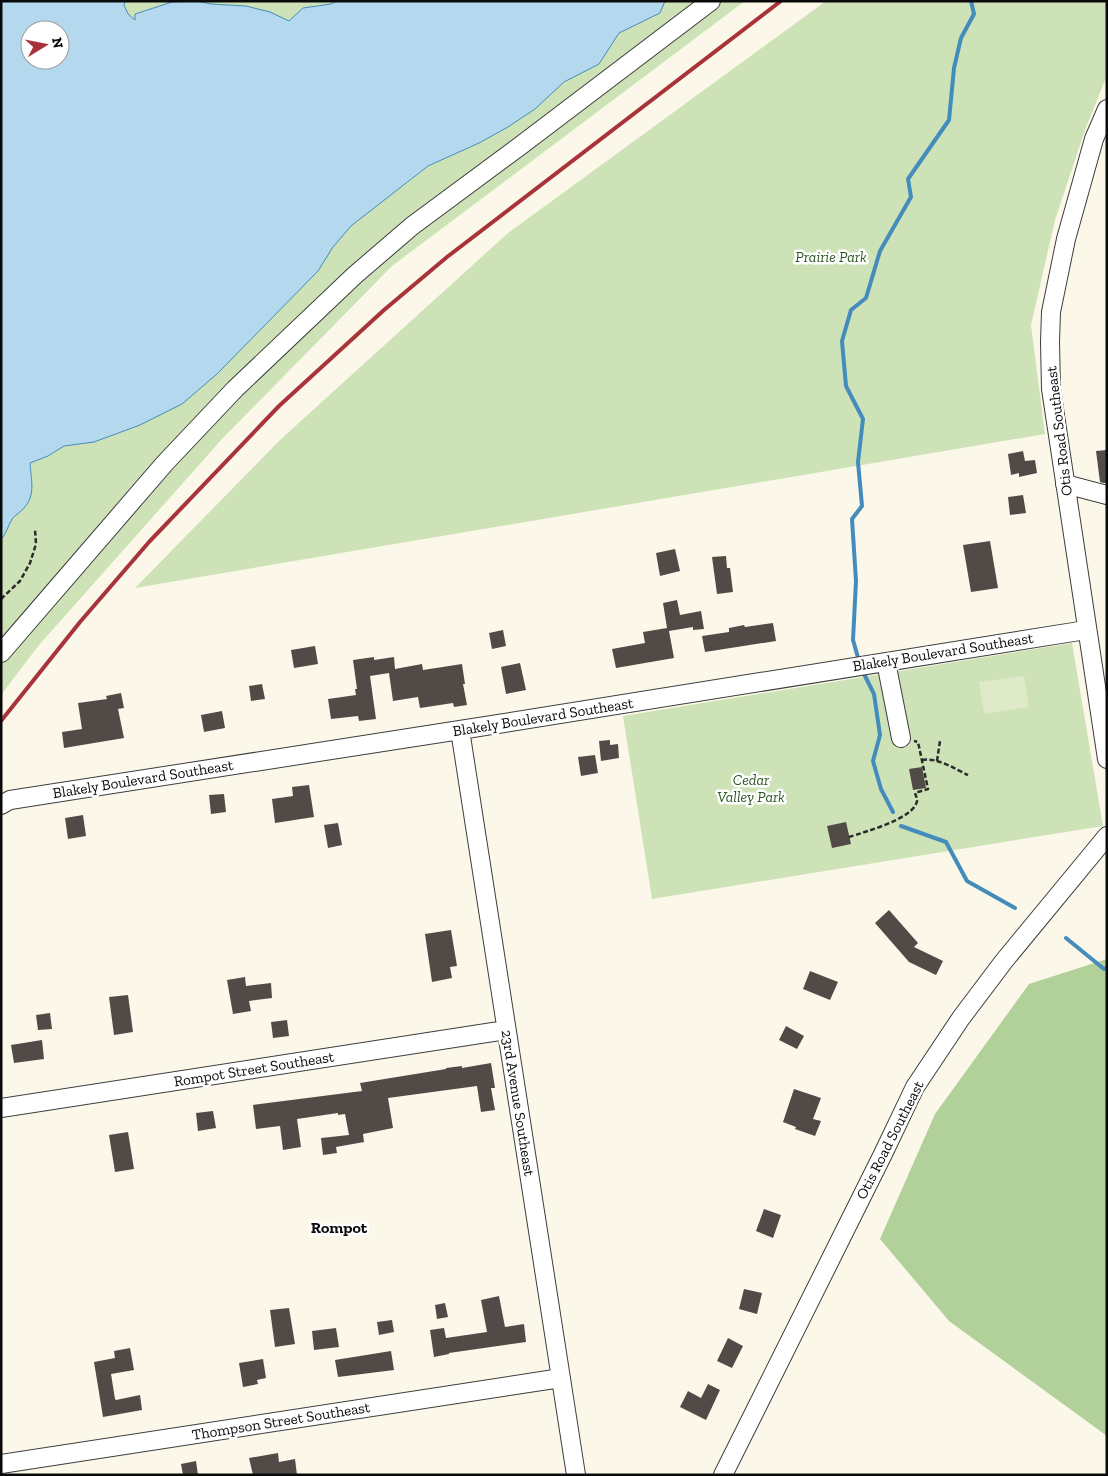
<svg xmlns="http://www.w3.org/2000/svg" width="1108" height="1476" font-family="'Zilla Slab',serif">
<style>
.green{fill:#cee2b7}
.forest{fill:#b2d099}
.pitch{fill:#deeac8}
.water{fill:#b4d8ee;stroke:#448cbc;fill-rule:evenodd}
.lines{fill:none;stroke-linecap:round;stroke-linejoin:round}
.stream{stroke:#448cbc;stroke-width:4}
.building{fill:#514b47}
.minor-casing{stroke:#3d3d3d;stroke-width:20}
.path{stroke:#2c2c2c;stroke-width:2.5;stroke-dasharray:5 2.5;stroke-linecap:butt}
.minor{stroke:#fff;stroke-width:18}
.rail{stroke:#a8333a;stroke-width:4}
.labels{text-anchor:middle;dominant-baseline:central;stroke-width:5;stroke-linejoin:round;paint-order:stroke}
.park-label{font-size:15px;font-style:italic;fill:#2e5823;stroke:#fff}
.street-label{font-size:15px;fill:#0a0a0a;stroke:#fff}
.neighbourhood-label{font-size:16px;font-weight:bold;fill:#0a0a0a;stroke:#fff}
</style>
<rect width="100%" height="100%" fill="#fcf8e9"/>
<path class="green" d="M125 1H745L392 266 222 439 39 645 1 695V46L30 60H60V30L123 5Z
M826 1H1107V75L1085 130 1055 220 1031 325 1045 434 135 588 281 439 508 233Z
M1072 643 1103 826 652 899 623 716Z"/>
<path class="forest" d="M1107 959V1436L949 1321 880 1239 935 1114 1029 984Z"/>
<path class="pitch" d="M1024 676 1029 707 984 714 979 682Z"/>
<path class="water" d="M1 1H125L124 5 128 14 135 20V14L172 2 197 1 211 4 246 6 270 12 289 21 303 8 331 4 337 1H665L660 13 619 33 599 64 564 82 535 109 508 127 479 143 428 166 351 226 333 247 318 271 217 374 182 404 140 425 94 442 64 446 48 456 30 463C31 480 36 495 24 508 21 512 15 515 12 519 8 526 6 534 1 540ZM30 30H60V60H30Z"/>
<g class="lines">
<path class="stream" d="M859 661 853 640 856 581 852 519 862 506 858 462 863 419 846 386 842 341 851 310 866 298 880 251 911 197 908 179 949 120 954 68 961 38 974 14 971 1
M862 670 874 694 880 735 873 761 881 789 893 812
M901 826 946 842 967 881 1015 908
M1066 938 1104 969 1107 968"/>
</g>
<path class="building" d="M1107 450V483H1103L1100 482 1096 451Z
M1023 451 1025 461 1035 460 1037 473 1019 477V473L1011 475 1008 454Z
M1023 495 1026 513 1010 515 1008 497Z
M990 541 998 588 971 592 963 545Z
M675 549 680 571 660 576 656 553Z
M726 556 727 568H730L733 592 717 594 712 557Z
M677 600 680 615 701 611 704 629 693 630V627L669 631 674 658 616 668 612 649 645 643 643 632 667 628 663 603Z
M773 623 776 641 705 652 702 636 729 632V628L744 625 745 627Z
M503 630 506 646 492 649 489 633Z
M315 646 318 664 294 668 291 650Z
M374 657V660L394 657 395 669 422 664 423 670 462 664 465 684H463L467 705 454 707 453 703 420 708 418 697 393 701 389 673 370 676 376 719 359 721 358 716 331 719 328 699 356 695 355 689H357L353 660Z
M520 663 526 690 506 694 501 667Z
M262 684 265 699 251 701 249 686Z
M121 693 124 708 118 709 124 738 64 748 62 732 82 729 78 703 107 699 106 696Z
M222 711 225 728 204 732 201 715Z
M610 740V745L618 744 619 758 601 761 599 741Z
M595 755 598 773 581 776 578 757Z
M922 767 926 788 913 790 909 769Z
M309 785 314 817 275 823 272 799 293 796 292 787Z
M224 794 226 812 211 814 209 795Z
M83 815 86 836 68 839 65 818Z
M846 822 851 844 832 848 827 826Z
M338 823 342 845 328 848 324 825Z
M889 910 918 943 914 947 943 961 936 975 909 962 875 923Z
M451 930 457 966 450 967 452 978 432 982 425 934Z
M810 971 838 982 830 1000 803 989Z
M245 977 246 986 271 983 272 998 249 1001 251 1011 233 1014 227 980Z
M128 995 133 1032 114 1035 109 997Z
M50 1013 52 1029 38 1030 36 1015Z
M287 1020 289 1036 273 1038 271 1022Z
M786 1026 804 1036 797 1049 779 1040Z
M42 1040 44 1059 14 1063 11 1045Z
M491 1063 495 1088H491L495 1110 481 1112 477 1086 388 1098 393 1128 363 1134 364 1142 336 1147 337 1153 323 1155 321 1138 349 1135 345 1114 338 1115V1113L297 1119 301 1147 283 1150 280 1126 256 1129 253 1105 362 1091 360 1083 446 1069V1068L462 1066V1068Z
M794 1089 821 1098 813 1119 821 1121 815 1136 795 1129 796 1127 783 1122Z
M213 1111 216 1128 198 1131 196 1113Z
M128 1132 134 1169 115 1172 109 1135Z
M764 1209 781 1215 773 1238 756 1231Z
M744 1289 762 1293 757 1314 739 1309Z
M499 1296 505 1327 524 1324 526 1342 449 1353V1354L434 1357 430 1330 444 1328 446 1338 487 1332 481 1300Z
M445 1303 448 1317 437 1319 435 1305Z
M289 1308 295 1344 275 1347 270 1310Z
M392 1320 394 1332 379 1335 377 1322Z
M336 1328 339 1347 314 1350 312 1331Z
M728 1338 743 1346 732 1368 717 1361Z
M130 1348 134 1370 111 1374 115 1399 116 1400 140 1395 142 1410 103 1417 94 1362 115 1358 114 1351Z
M391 1351 394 1370 338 1377 335 1360Z
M263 1359 266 1378 257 1380 258 1384 243 1387 239 1363Z
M708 1384 720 1390 706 1420 680 1407 688 1391 701 1398Z
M278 1453 279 1462 295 1459 297 1475H253L249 1458Z
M196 1461 198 1475H183L181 1464Z"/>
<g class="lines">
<defs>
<path id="minor" d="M1107 109 1094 139 1066 239 1051 312 1050 342 1051 389 1107 759
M1065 484 1107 495
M1 653 165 463 235 389 355 275 412 226 520 146 711 1
M886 662 901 738
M460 730 576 1475
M1 805 10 800 460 730 1086 630
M1 1108 506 1030
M1 1464 561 1378
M723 1475 883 1154 915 1087 961 1018 1004 961 1107 836"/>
</defs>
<use href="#minor" class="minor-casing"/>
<path class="path" d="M1 599 20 581 30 563 36 544 35 529
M922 760C937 757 955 769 968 775
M937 761 940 741
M849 837C864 832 914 819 917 801 917 798 916 796 915 793L928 789 918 742 914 741"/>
<use href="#minor" class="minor"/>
<path class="rail" d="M1 721 80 622 149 542 279 406 384 310 447 257 781 1"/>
</g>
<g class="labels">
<g class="park-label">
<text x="831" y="257">Prairie Park</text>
<text x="751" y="780">Cedar<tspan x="751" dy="17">Valley Park</tspan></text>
</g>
<g class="street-label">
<text transform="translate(1059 431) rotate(-97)">Otis Road Southeast</text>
<text transform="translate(943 652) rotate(-9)">Blakely Boulevard Southeast</text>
<text transform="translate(543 717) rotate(-9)">Blakely Boulevard Southeast</text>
<text transform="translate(143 779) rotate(-9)">Blakely Boulevard Southeast</text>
<text transform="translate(254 1069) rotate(-9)">Rompot Street Southeast</text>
<text transform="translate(518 1103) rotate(81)">23rd Avenue Southeast</text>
<text transform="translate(890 1140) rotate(-63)">Otis Road Southeast</text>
<text transform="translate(281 1421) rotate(-9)">Thompson Street Southeast</text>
</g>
<g class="neighbourhood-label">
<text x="339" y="1227">Rompot</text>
</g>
</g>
<rect width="1108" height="1476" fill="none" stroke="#0a0a0a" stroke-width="5"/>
<g transform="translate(45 45) rotate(80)"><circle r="24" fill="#ffffff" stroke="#9d9d9d"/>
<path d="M0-4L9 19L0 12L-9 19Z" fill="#a8333a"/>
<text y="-8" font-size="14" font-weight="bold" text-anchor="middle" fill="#0a0a0a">N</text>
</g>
</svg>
